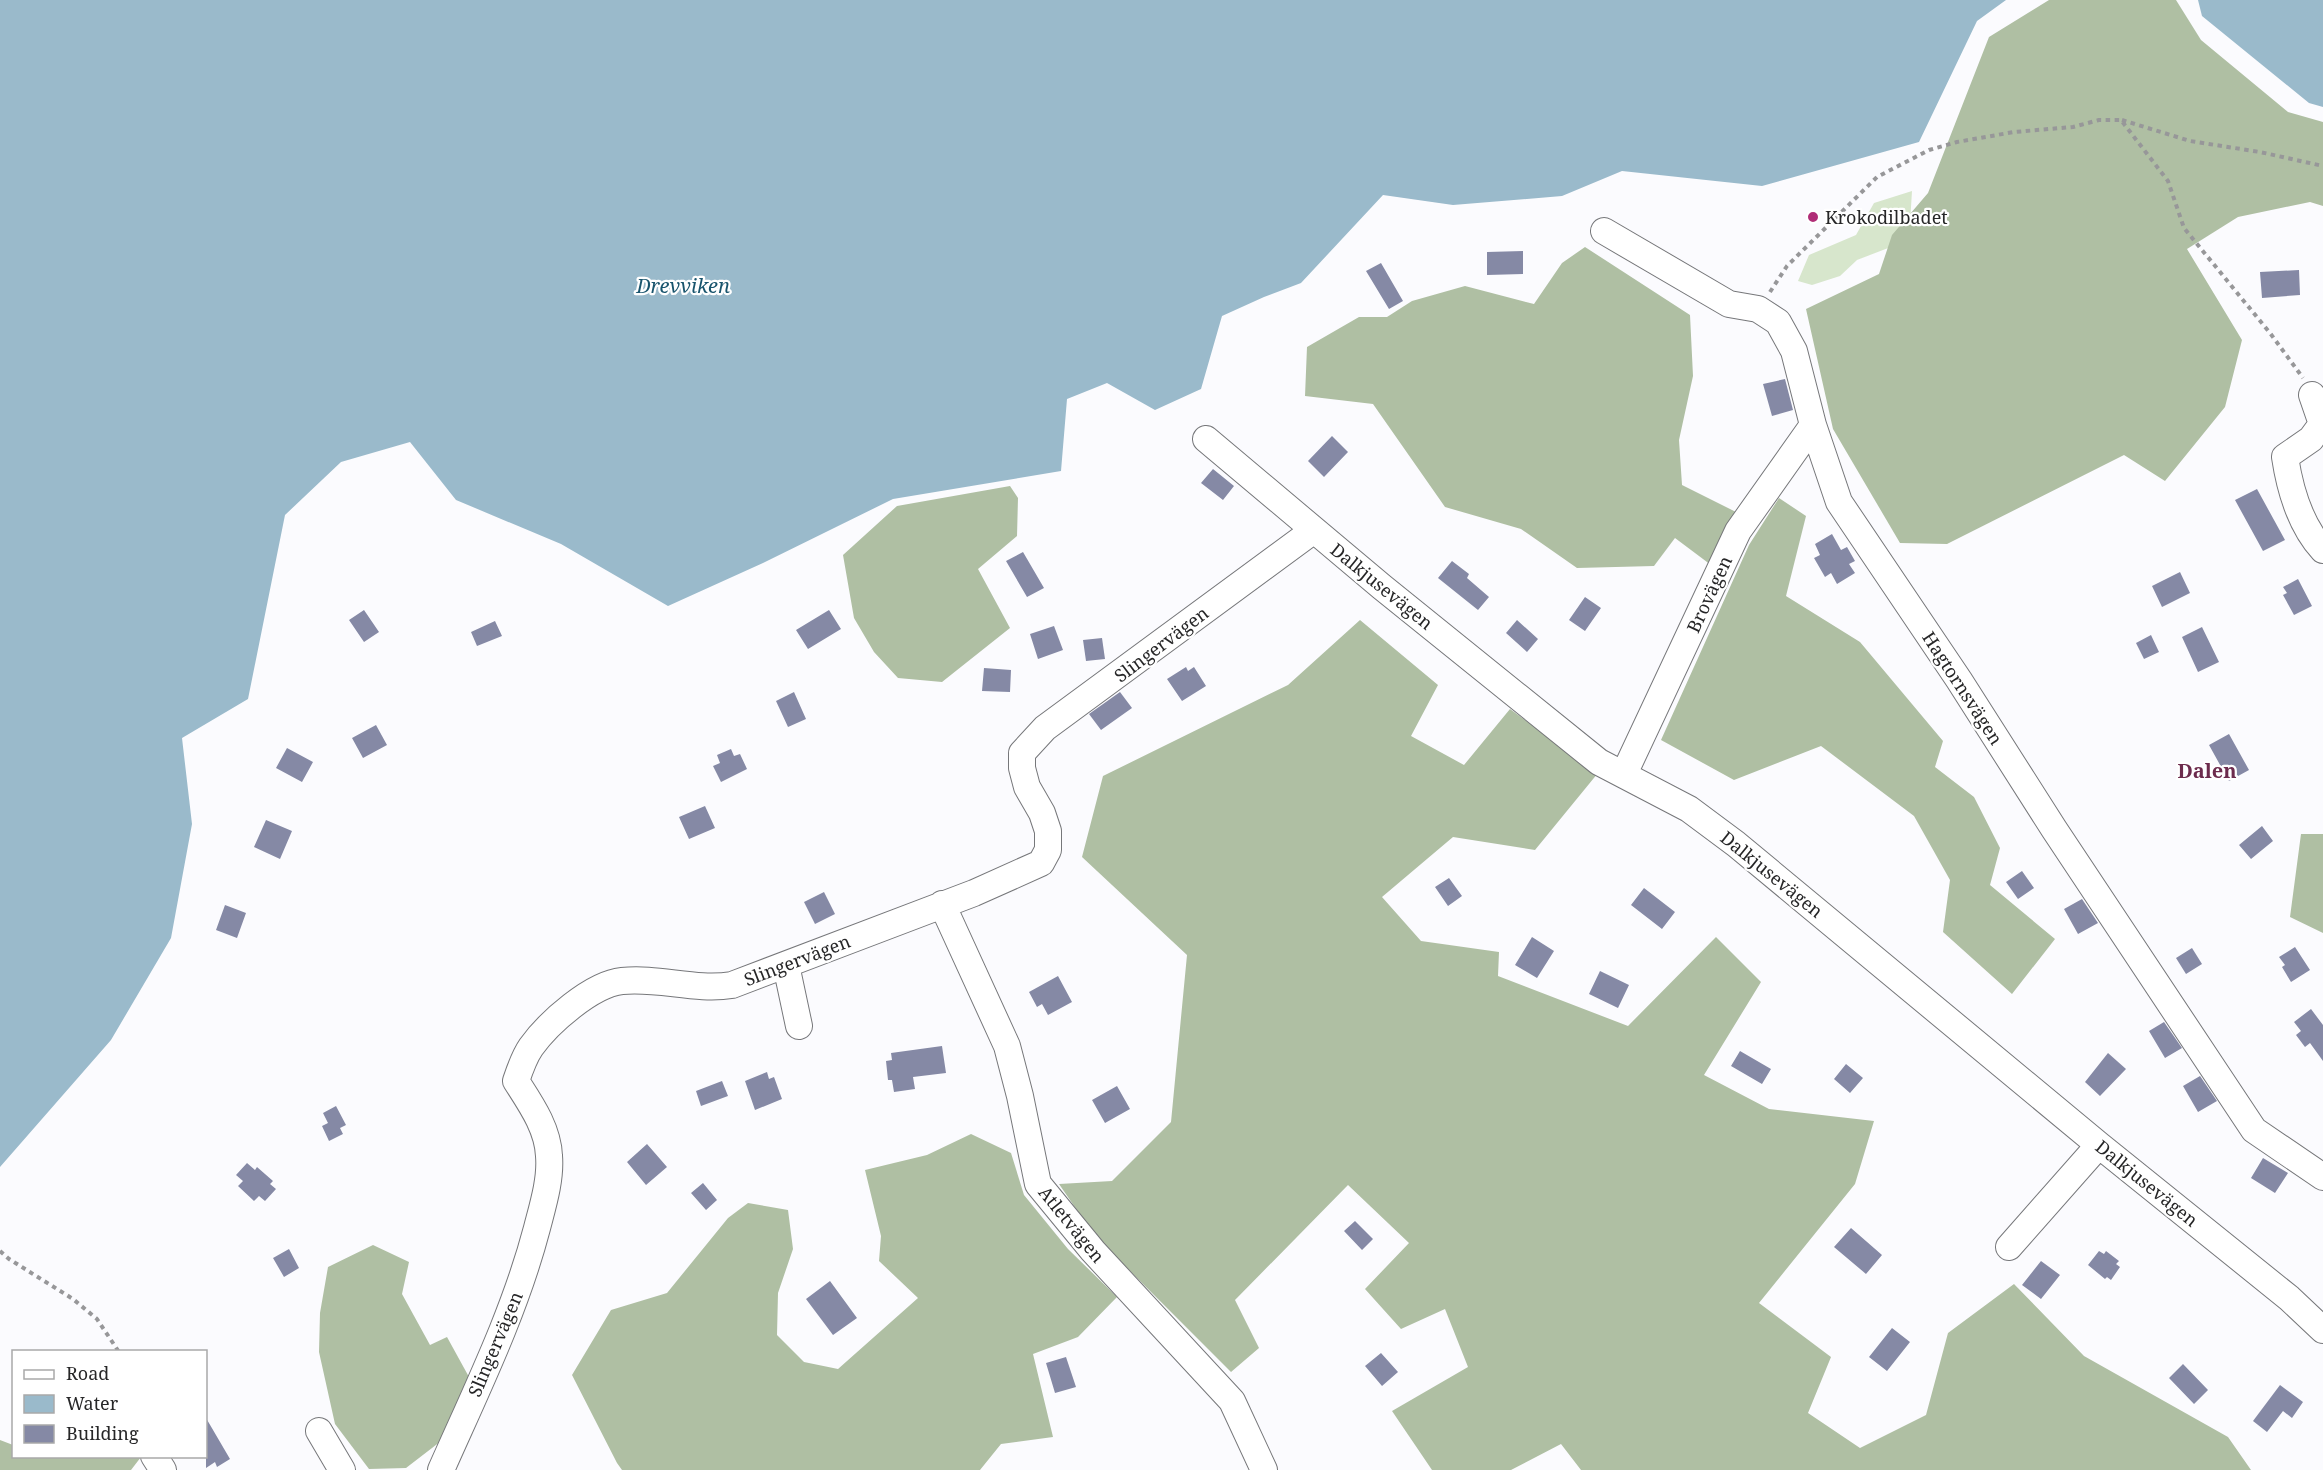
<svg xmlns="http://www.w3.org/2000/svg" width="2323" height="1470" font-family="'Noto Serif',serif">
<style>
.green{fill:#d7e6cc}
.forest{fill:#afbfa3}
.water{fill:#9abacb}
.building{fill:#8589a5}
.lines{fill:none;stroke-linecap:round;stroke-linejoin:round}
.minor-casing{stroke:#76777a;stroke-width:28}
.path{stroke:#979799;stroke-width:4;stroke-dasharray:4.5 4.5;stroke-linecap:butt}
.minor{stroke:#fff;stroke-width:26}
.poi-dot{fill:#b02d77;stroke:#fff;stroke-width:2}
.labels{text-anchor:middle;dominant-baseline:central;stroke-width:4.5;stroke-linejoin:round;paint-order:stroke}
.poi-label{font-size:18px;fill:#272728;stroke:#fff;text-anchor:start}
.street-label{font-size:18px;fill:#272728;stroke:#fff}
.water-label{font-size:20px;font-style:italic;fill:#18546d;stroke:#fff}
.neighbourhood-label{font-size:20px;font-weight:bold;fill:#6d2c4d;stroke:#fff}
</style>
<rect width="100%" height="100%" fill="#fbfbfe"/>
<path class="green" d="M1912 191 1909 240 1857 260 1840 276 1812 285 1798 281 1809 255 1856 235 1874 203Z"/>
<path class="forest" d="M2049 0H2176L2201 40 2288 112 2323 122V206L2310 202 2238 217 2187 249 2242 340 2225 407 2165 481 2124 455 1947 544 1900 543 1833 429 1806 309 1879 274 1892 235 1928 193 1989 37Z
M1585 247 1690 315 1693 376 1679 440 1682 485 1738 513 1711 565 1675 538 1654 566 1577 568 1521 529 1445 507 1373 404 1305 396 1307 347 1359 317H1387L1412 301 1465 286 1534 304 1562 263Z
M1010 486 1018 498 1017 536 978 569 1010 628 942 682 898 678 874 652 854 618 843 555 897 506Z
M1779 498 1806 516 1786 596 1860 642 1943 741 1935 767 1974 797 2000 848 1990 885 2055 939 2012 994 1943 932 1950 880 1914 816 1821 746 1734 780 1661 740 1749 545Z
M1360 620 1438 685 1411 736 1464 765 1510 709 1598 773 1535 850 1453 837 1382 897 1421 941 1499 952 1498 976 1628 1026 1716 937 1761 982 1704 1075 1769 1109 1874 1121 1855 1184 1759 1303 1831 1357 1808 1413 1860 1448 1926 1415 1948 1333 2014 1284 2084 1356 2228 1437 2251 1470H1581L1561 1444 1511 1470H1432L1392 1411 1468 1367 1445 1309 1401 1329 1365 1289 1409 1243 1348 1185 1235 1300 1259 1348 1231 1372 1094 1235 1059 1184 1112 1181 1171 1122 1187 955 1082 857 1103 776 1288 685Z
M2301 834H2323V933L2290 917Z
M971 1134 1011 1153 1024 1195 1068 1249 1117 1297 1078 1337 1033 1354 1053 1437 1001 1444 980 1470H622L617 1463 572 1375 611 1310 667 1293 728 1218 748 1203 788 1210 793 1249 778 1293 777 1335 804 1362 838 1369 918 1298 879 1261 881 1236 865 1170 927 1155Z
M373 1245 409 1262 402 1294 430 1345 447 1337 469 1377 445 1438 406 1468 369 1469 335 1424 319 1352 320 1313 328 1267Z
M0 1440 13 1445 14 1456 141 1457 131 1470H0Z"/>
<path class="water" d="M0 0H2006L1977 21 1919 142 1762 186 1622 171 1562 196 1453 205 1383 195 1301 283 1264 297 1222 316 1201 389 1155 410 1107 383 1067 399 1061 471 893 499 763 563 668 606 561 544 456 500 410 442 341 462 285 515 248 699 182 738 192 824 171 938 111 1040 0 1167Z
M2198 0H2323V107L2309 103 2202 16Z"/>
<path class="building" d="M1523 251V274L1487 275V252Z
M1381 263 1403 301 1389 309 1366 271Z
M2299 270 2300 295 2262 298 2260 272Z
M1785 379 1793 410 1772 416 1763 384Z
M1332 436 1348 452 1324 477 1308 461Z
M1213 469 1234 486 1223 500 1201 483Z
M2257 489 2285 540 2263 551 2235 500Z
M1832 534 1841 550 1847 547 1855 561 1849 564 1855 573 1837 584 1831 573 1825 577 1814 558 1820 555 1815 544Z
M1023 552 1044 588 1027 597 1006 561Z
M1452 561 1469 574 1467 578 1489 597 1478 610 1438 578Z
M2180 572 2190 593 2162 607 2152 586Z
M2298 579 2312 606 2294 615 2283 595 2287 593 2283 587Z
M1585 597 1601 608 1585 631 1569 620Z
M364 610 379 632 364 642 349 620Z
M829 610 841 629 808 649 796 630Z
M1517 620 1538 639 1527 652 1506 633Z
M495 621 502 636 477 646 471 632Z
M1054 626 1063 650 1038 659 1030 634Z
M2202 627 2219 662 2198 672 2182 637Z
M2151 635 2159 652 2144 659 2136 643Z
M1102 638 1105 659 1086 661 1083 640Z
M1186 667 1188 671 1194 667 1206 686 1182 701 1167 679Z
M984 668 1011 670 1010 692 982 691Z
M794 692 806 719 788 727 776 701Z
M1120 692 1132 708 1101 730 1089 714Z
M376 725 387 745 363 758 352 738Z
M2229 734 2249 770 2229 781 2209 745Z
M287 748 313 762 302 782 276 768Z
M731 749 734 756 740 754 747 769 721 782 713 766 720 763 717 755Z
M705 806 715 828 689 839 679 817Z
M266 820 292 831 280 859 254 847Z
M2262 826 2273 841 2251 859 2239 845Z
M2022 871 2034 888 2018 899 2006 882Z
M1449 878 1462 896 1448 906 1435 887Z
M1644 888 1675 912 1662 929 1631 905Z
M824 892 835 914 815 924 804 902Z
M2082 899 2098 923 2078 934 2064 909Z
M225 905 246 913 237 938 216 930Z
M1532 937 1554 951 1537 978 1515 965Z
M2295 947 2310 970 2291 982 2282 967 2285 965 2279 957Z
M2192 948 2202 964 2186 974 2176 958Z
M1600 971 1629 985 1618 1008 1589 994Z
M1058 976 1072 1002 1048 1015 1042 1004 1037 1007 1029 992Z
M2311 1009 2323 1025V1061L2310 1043 2305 1047 2296 1035 2301 1031 2294 1022Z
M2164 1022 2182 1048 2165 1058 2149 1031Z
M942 1046 946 1073 913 1077 915 1089 894 1092 892 1080H888L886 1061 892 1060 891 1053Z
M1740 1051 1771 1069 1762 1084 1731 1066Z
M2108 1053 2126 1069 2100 1096 2085 1082Z
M1846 1064 1863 1078 1850 1093 1834 1079Z
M767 1072 769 1079 774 1077 782 1099 755 1110 745 1081Z
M2200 1076 2217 1101 2198 1112 2183 1086Z
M722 1081 728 1096 701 1106 696 1091Z
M1117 1086 1130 1109 1105 1123 1092 1100Z
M336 1106 346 1125 340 1128 343 1134 329 1141 322 1126 328 1123 323 1113Z
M647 1144 667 1167 646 1185 627 1162Z
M2263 1158 2288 1173 2275 1193 2251 1178Z
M247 1163 255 1170 257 1167 273 1181 270 1184 276 1189 265 1201 259 1196 254 1201 238 1186 243 1181 236 1175Z
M703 1183 717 1200 706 1210 691 1193Z
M1355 1221 1373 1239 1362 1250 1344 1231Z
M1851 1228 1882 1255 1866 1274 1834 1247Z
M289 1249 299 1268 284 1277 273 1258Z
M2099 1251 2104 1254 2106 1251 2119 1261 2116 1264 2120 1267 2111 1280 2107 1277 2105 1279 2088 1265Z
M2041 1261 2060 1275 2041 1299 2022 1285Z
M830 1281 857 1318 833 1335 806 1299Z
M1892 1328 1910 1342 1887 1371 1869 1357Z
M1381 1353 1398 1372 1382 1386 1365 1366Z
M1066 1357 1076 1387 1055 1393 1046 1363Z
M2183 1364 2208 1390 2194 1404 2169 1378Z
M2280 1385 2303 1402 2292 1418 2283 1411 2267 1432 2253 1421Z
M206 1418 230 1459 217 1467 215 1462 206 1468Z"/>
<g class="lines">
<defs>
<path id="minor" d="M1604 231 1729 304 1758 309 1778 322 1794 351 1813 425 1839 502 1959 680 2054 829 2254 1130 2323 1177
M2312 395 2322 424 2311 439 2285 457C2290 490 2300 525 2323 550
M1206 439 1382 587 1599 762 1689 809 1736 844 2099 1145 2289 1298 2323 1330
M1624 774 1738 531 1813 425
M942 904 1007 1046 1020 1096 1038 1184 1093 1251 1232 1401 1264 1470
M786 965 799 1026
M2009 1247 2099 1145
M319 1431 342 1470
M154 1456 163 1470
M441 1470C476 1391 515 1312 537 1228 543 1205 551 1179 549 1156 548 1128 530 1103 516 1081 520 1069 524 1057 531 1047 548 1023 592 984 622 981 659 977 695 991 732 985L974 893 1041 863 1048 850V831L1042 813 1027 787 1022 768V753L1045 728 1314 530"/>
</defs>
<use href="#minor" class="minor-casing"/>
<path class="path" d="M2122 120 2190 141 2260 152 2323 166
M1770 292 1787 266 1877 177 1929 150 1957 142 2014 132 2073 127 2099 120H2121L2168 181 2184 228 2270 333 2303 378
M0 1251 9 1259 73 1299 97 1319 119 1352"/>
<use href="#minor" class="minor"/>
</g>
<circle class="poi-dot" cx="1813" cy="217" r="6"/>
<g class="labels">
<g class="poi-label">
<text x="1825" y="217">Krokodilbadet</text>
</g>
<g class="street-label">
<text transform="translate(1382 586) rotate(39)">Dalkjusevägen</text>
<text transform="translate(1709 594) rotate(-65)">Brovägen</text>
<text transform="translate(1161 644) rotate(-37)">Slingervägen</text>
<text transform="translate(1963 688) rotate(57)">Hagtornsvägen</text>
<text transform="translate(1772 874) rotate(39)">Dalkjusevägen</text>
<text transform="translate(797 960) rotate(-21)">Slingervägen</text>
<text transform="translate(2147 1183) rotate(39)">Dalkjusevägen</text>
<text transform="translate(1072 1224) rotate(51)">Atletvägen</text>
<text transform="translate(495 1344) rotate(-67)">Slingervägen</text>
</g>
<g class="water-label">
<text x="683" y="285">Drevviken</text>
</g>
<g class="neighbourhood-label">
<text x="2207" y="770">Dalen</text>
</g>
</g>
<rect x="12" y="1350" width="195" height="108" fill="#ffffff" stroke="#a9a9a9" stroke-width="1.5"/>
<rect x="24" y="1370" width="30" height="9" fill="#ffffff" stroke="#a9a9a9" stroke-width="1.5"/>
<text x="66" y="1380" font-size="18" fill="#272728">Road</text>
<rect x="24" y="1395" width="30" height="18" fill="#9abacb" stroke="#a9a9a9" stroke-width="1.5"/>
<text x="66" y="1410" font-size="18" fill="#272728">Water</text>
<rect x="24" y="1425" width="30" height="18" fill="#8589a5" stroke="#a9a9a9" stroke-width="1.5"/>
<text x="66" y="1440" font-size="18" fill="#272728">Building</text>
</svg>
